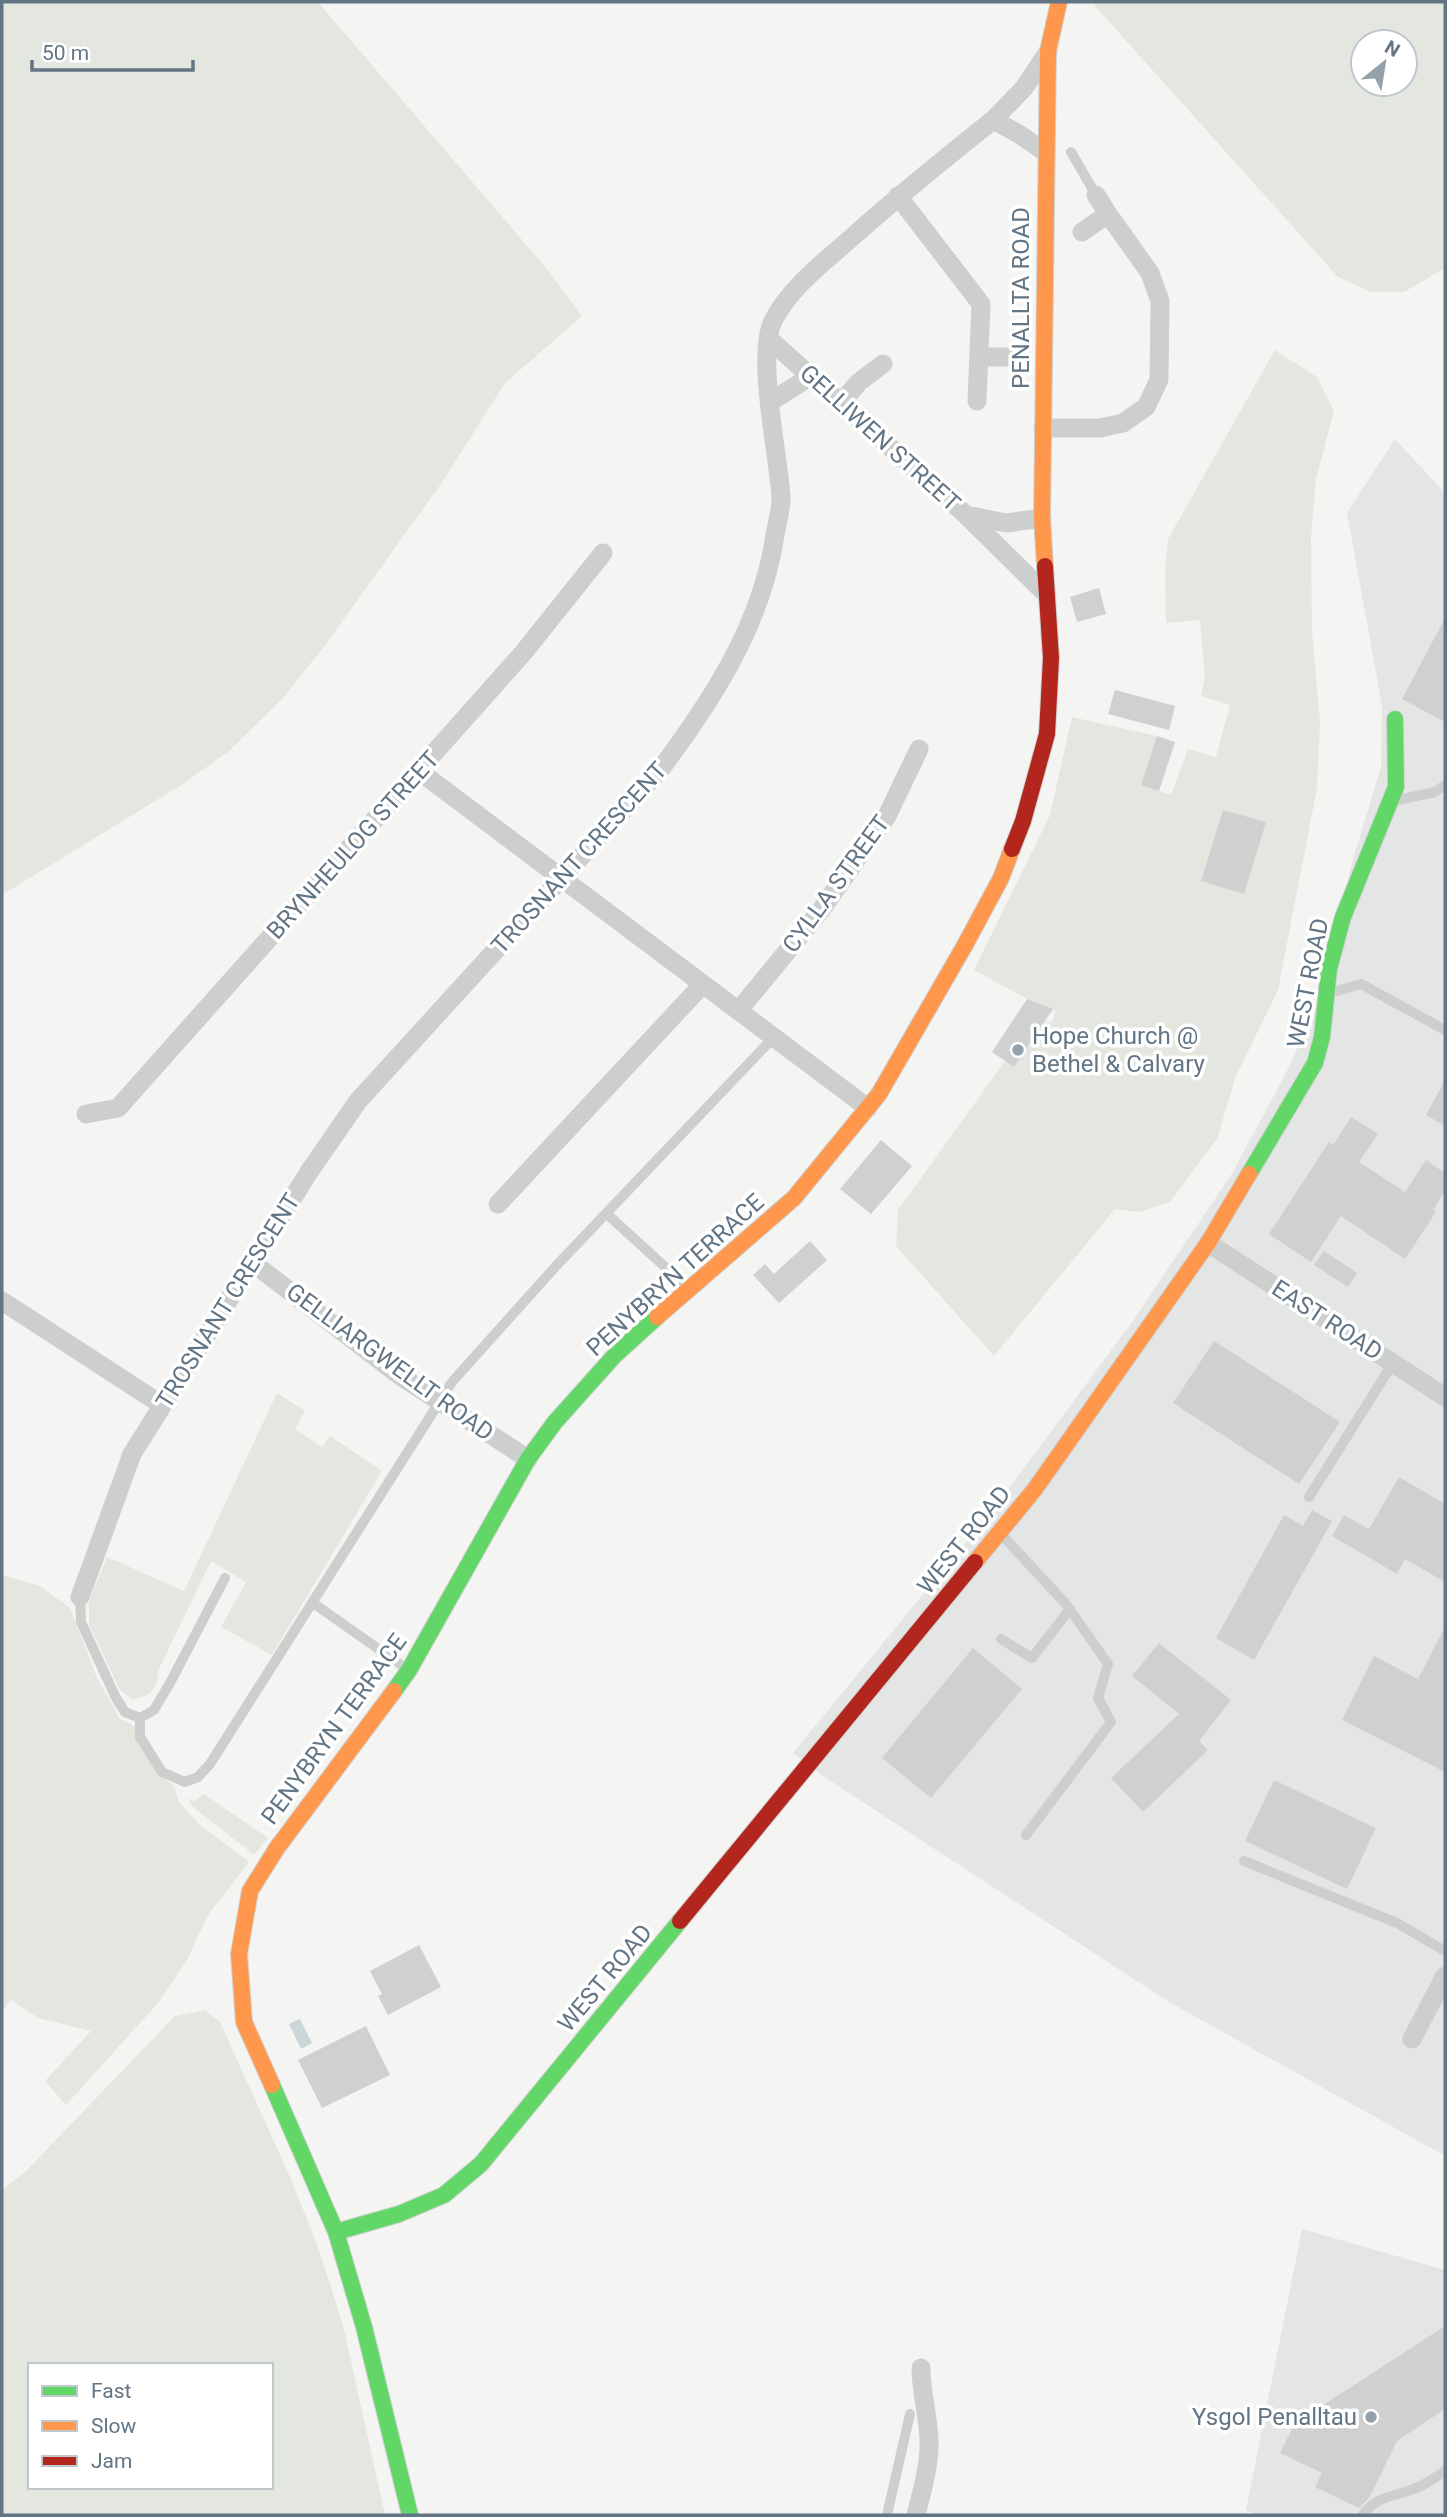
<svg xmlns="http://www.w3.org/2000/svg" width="1447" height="2517" font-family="Roboto,sans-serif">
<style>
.built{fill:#e4e6e5}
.green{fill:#e4e7e0;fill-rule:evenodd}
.water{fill:#ccd5d7}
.building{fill:#cfd0d0}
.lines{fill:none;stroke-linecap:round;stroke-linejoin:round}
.fast-casing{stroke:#d0d2d2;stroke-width:18}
.slow-casing{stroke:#d0d2d2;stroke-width:18}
.jam-casing{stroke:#d0d2d2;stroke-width:18}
.lane{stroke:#cdcfcf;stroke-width:10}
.street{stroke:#cdcfcf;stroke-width:19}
.fast{stroke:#63d668;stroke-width:16}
.slow{stroke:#ff974d;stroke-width:16}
.jam{stroke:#b3261e;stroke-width:16}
.poi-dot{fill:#95a1aa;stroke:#fff;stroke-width:2.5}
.labels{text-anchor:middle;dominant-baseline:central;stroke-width:7;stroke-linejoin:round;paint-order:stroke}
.street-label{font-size:24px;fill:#627584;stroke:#fff}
.poi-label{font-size:24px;fill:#627584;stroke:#fff;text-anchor:start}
</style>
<rect width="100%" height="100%" fill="#f4f4f2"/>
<path class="built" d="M1395 439 1445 493V2156L1169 2002 826 1778 793 1753 1001 1499 1135 1318 1231 1175 1285 1075 1315 1010 1354 856 1381 767 1382 706 1347 513Z
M1302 2229 1445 2270V2515H1256L1246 2510Z"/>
<path class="green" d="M2 2H318L547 269 582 316 505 383 443 481 326 644 282 699 229 751 183 784 2 895Z
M1095 2H1445V268L1404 292H1371L1338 277 1095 6ZM1405 42V84H1363V42Z
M1275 350 1317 377 1334 411 1316 479 1311 539 1312 632 1320 721 1317 788 1278 990 1236 1076 1217 1139 1170 1202 1139 1212 1115 1209 994 1356 896 1246 898 1210 1005 1061 1014 1067 1044 1021 1051 1023 1056 1011 1027 999 974 970 1050 815 1072 717 1157 736 1141 785 1171 795 1188 749 1216 757 1230 705 1201 696 1205 676 1200 620 1166 623 1165 568 1168 539Z
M277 1393 305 1411 295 1429 322 1447 330 1436 382 1471 272 1655 221 1627 246 1582 211 1561 159 1669C156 1688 154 1697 132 1699L120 1690 89 1625V1602L107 1557 184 1591Z
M2 1575 40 1586 70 1608 97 1678 120 1719 135 1726 147 1757 162 1777 174 1786 179 1802 199 1824 249 1862 208 1915 187 1960 159 2002 66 2105 45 2081 91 2031 38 2018 11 2000 2 2011Z
M204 1794 268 1838 254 1855 192 1806 187 1797 194 1802Z
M205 2010 220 2022 290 2177 317 2244 343 2325 385 2515H2V2190L27 2170 175 2016ZM30 2365H271V2487H30Z"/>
<path class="water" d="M300 2019 312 2043 301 2049 289 2024Z"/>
<path class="building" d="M1099 588 1106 614 1077 622 1070 597Z
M1445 618V722L1402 699Z
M1115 690 1175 706 1169 730 1108 714Z
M1157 736 1175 742 1159 791 1141 785Z
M1223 810 1266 822 1244 894 1201 881Z
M1027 999 1053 1009 1014 1067 992 1052Z
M1445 1080V1126L1426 1115Z
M1351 1117 1378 1134 1359 1162 1405 1192 1426 1160 1445 1173V1191L1433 1210 1436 1212 1405 1259 1341 1216 1311 1262 1269 1234 1329 1142 1333 1145Z
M881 1140 912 1166 871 1214 840 1189Z
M810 1241 827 1260 779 1303 753 1275 765 1264 774 1274Z
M1324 1251 1357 1273 1348 1287 1314 1265Z
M1214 1341 1340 1422 1299 1484 1173 1403Z
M1399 1477 1445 1504V1582L1405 1559 1397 1574 1332 1536 1344 1515 1369 1529Z
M1312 1510 1332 1521 1254 1660 1216 1638 1284 1515 1303 1526Z
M1445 1627V1772L1342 1720 1374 1656 1418 1679Z
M1159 1643 1231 1700 1199 1741 1208 1750 1143 1812 1111 1778 1179 1714 1132 1676Z
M973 1648 1022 1689 931 1798 882 1758Z
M1274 1780 1376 1828 1347 1889 1245 1841Z
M419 1945 441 1987 388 2015 378 1996 382 1994 370 1971Z
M366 2026 390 2075 322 2108 298 2060Z
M1445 2326V2409L1397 2441 1369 2498 1359 2508 1315 2487 1322 2473 1280 2453 1296 2421 1305 2426 1311 2413Z"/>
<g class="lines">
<defs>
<path id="fast" d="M1249 1174 1315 1063 1322 1037 1329 969 1343 917 1396 787 1395 719
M394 1691 409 1670 528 1459 555 1422 615 1355 657 1317
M272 2085 336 2232 364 2327 410 2515
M336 2232 399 2214 444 2195 481 2164 680 1921"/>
<path id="slow" d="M1045 566 1042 518 1048 51 1059 2
M657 1317 794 1198 879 1094 965 945 1001 878 1012 849
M975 1562 1035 1489 1208 1243 1249 1174
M272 2085 244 2022 239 1954 250 1891 277 1848 394 1691"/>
<path id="jam" d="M1012 849 1023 821 1047 734 1051 658 1045 566
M680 1921 975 1562"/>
</defs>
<use href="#fast" class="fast-casing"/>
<use href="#slow" class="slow-casing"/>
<use href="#jam" class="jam-casing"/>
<path class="lane" d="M1071 152 1096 195
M1393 801 1435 792 1445 785
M1330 993 1361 984 1445 1030
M607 1214 687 1287
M1309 1497 1393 1363
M1000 1533 1066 1604 1108 1664 1098 1698 1111 1722 1026 1835
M80 1597 81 1622 116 1698 125 1712 140 1718 154 1710 170 1683 225 1578
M313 1603 407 1669
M1001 1639 1032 1658 1070 1609
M140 1718V1737L162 1772 185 1782 198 1777 210 1764 452 1382 556 1266 774 1037
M1244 1861 1397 1923 1445 1951
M887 2515 910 2414
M1363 2515C1374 2496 1398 2496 1416 2488 1427 2484 1436 2477 1445 2471"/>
<path class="street" d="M1045 152 1019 134 993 120 1024 88 1048 52
M898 196 981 304 977 401
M1082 232 1108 214 1096 195
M768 338 966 515 1006 523 1042 518
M979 357H1013
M770 402 811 376
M841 403 859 382 883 364
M1043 428H1100L1123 423 1146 407 1159 380 1160 301 1150 273 1108 214
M966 515 1047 595
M419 771 868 1108
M739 1010 821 910 887 816 919 749
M86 1114 118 1108 523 653 603 553
M498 1204 703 984
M1208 1243 1445 1397
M253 1263 399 1375 528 1459
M2 1301 162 1405
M80 1597 132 1454 309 1172 358 1101 660 770C713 699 762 624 775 535 777 523 781 510 781 498 779 456 755 354 774 319 791 287 823 263 850 239 896 198 944 159 993 120
M1412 2039 1445 1976
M916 2515C922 2491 930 2465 929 2439 928 2415 921 2392 921 2368"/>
<use href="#fast" class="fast"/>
<use href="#slow" class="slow"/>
<use href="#jam" class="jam"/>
</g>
<g class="poi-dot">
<circle cx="1018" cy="1050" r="7"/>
<circle cx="1371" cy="2417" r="7"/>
</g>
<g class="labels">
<g class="street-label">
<text transform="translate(1021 298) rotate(-90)">PENALLTA ROAD</text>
<text transform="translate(880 438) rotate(42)">GELLIWEN STREET</text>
<text transform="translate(353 845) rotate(-48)">BRYNHEULOG STREET</text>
<text transform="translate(579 858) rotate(-48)">TROSNANT CRESCENT</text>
<text transform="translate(836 884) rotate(-54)">CYLLA STREET</text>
<text transform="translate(1308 983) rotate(-79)">WEST ROAD</text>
<text transform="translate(675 1275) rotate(-42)">PENYBRYN TERRACE</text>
<text transform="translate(228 1301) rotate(-58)">TROSNANT CRESCENT</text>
<text transform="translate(1327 1320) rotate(33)">EAST ROAD</text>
<text transform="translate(390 1362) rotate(36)">GELLIARGWELLT ROAD</text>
<text transform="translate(964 1540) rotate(-51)">WEST ROAD</text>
<text transform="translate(334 1729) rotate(-54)">PENYBRYN TERRACE</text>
<text transform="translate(605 1978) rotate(-50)">WEST ROAD</text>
</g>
<g class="poi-label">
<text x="1032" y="1036">Hope Church @<tspan x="1032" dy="28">Bethel &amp; Calvary</tspan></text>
<text x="1357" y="2417" text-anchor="end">Ysgol Penalltau</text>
</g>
</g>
<rect width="1447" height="2517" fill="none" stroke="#627584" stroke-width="7"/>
<rect x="28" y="2363" width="245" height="126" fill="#ffffff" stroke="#c0c8ce" stroke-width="2"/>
<rect x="42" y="2386" width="35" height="10" fill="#63d668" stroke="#c0c8ce" stroke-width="2"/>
<text x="91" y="2398" font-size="21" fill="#627584">Fast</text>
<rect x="42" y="2421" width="35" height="10" fill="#ff974d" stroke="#c0c8ce" stroke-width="2"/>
<text x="91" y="2433" font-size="21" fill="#627584">Slow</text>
<rect x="42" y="2456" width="35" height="10" fill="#b3261e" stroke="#c0c8ce" stroke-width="2"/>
<text x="91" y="2468" font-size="21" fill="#627584">Jam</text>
<g transform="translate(1384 63) rotate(30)"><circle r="33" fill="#ffffff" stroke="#c0c8ce" stroke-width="2"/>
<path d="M0-5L12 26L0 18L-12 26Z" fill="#95a1aa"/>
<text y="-10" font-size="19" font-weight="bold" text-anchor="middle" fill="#627584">N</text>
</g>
<path d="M32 60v10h161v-10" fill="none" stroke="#627584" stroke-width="3.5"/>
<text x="42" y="60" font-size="21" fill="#627584" stroke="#ffffff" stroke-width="5" paint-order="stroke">50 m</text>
</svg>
